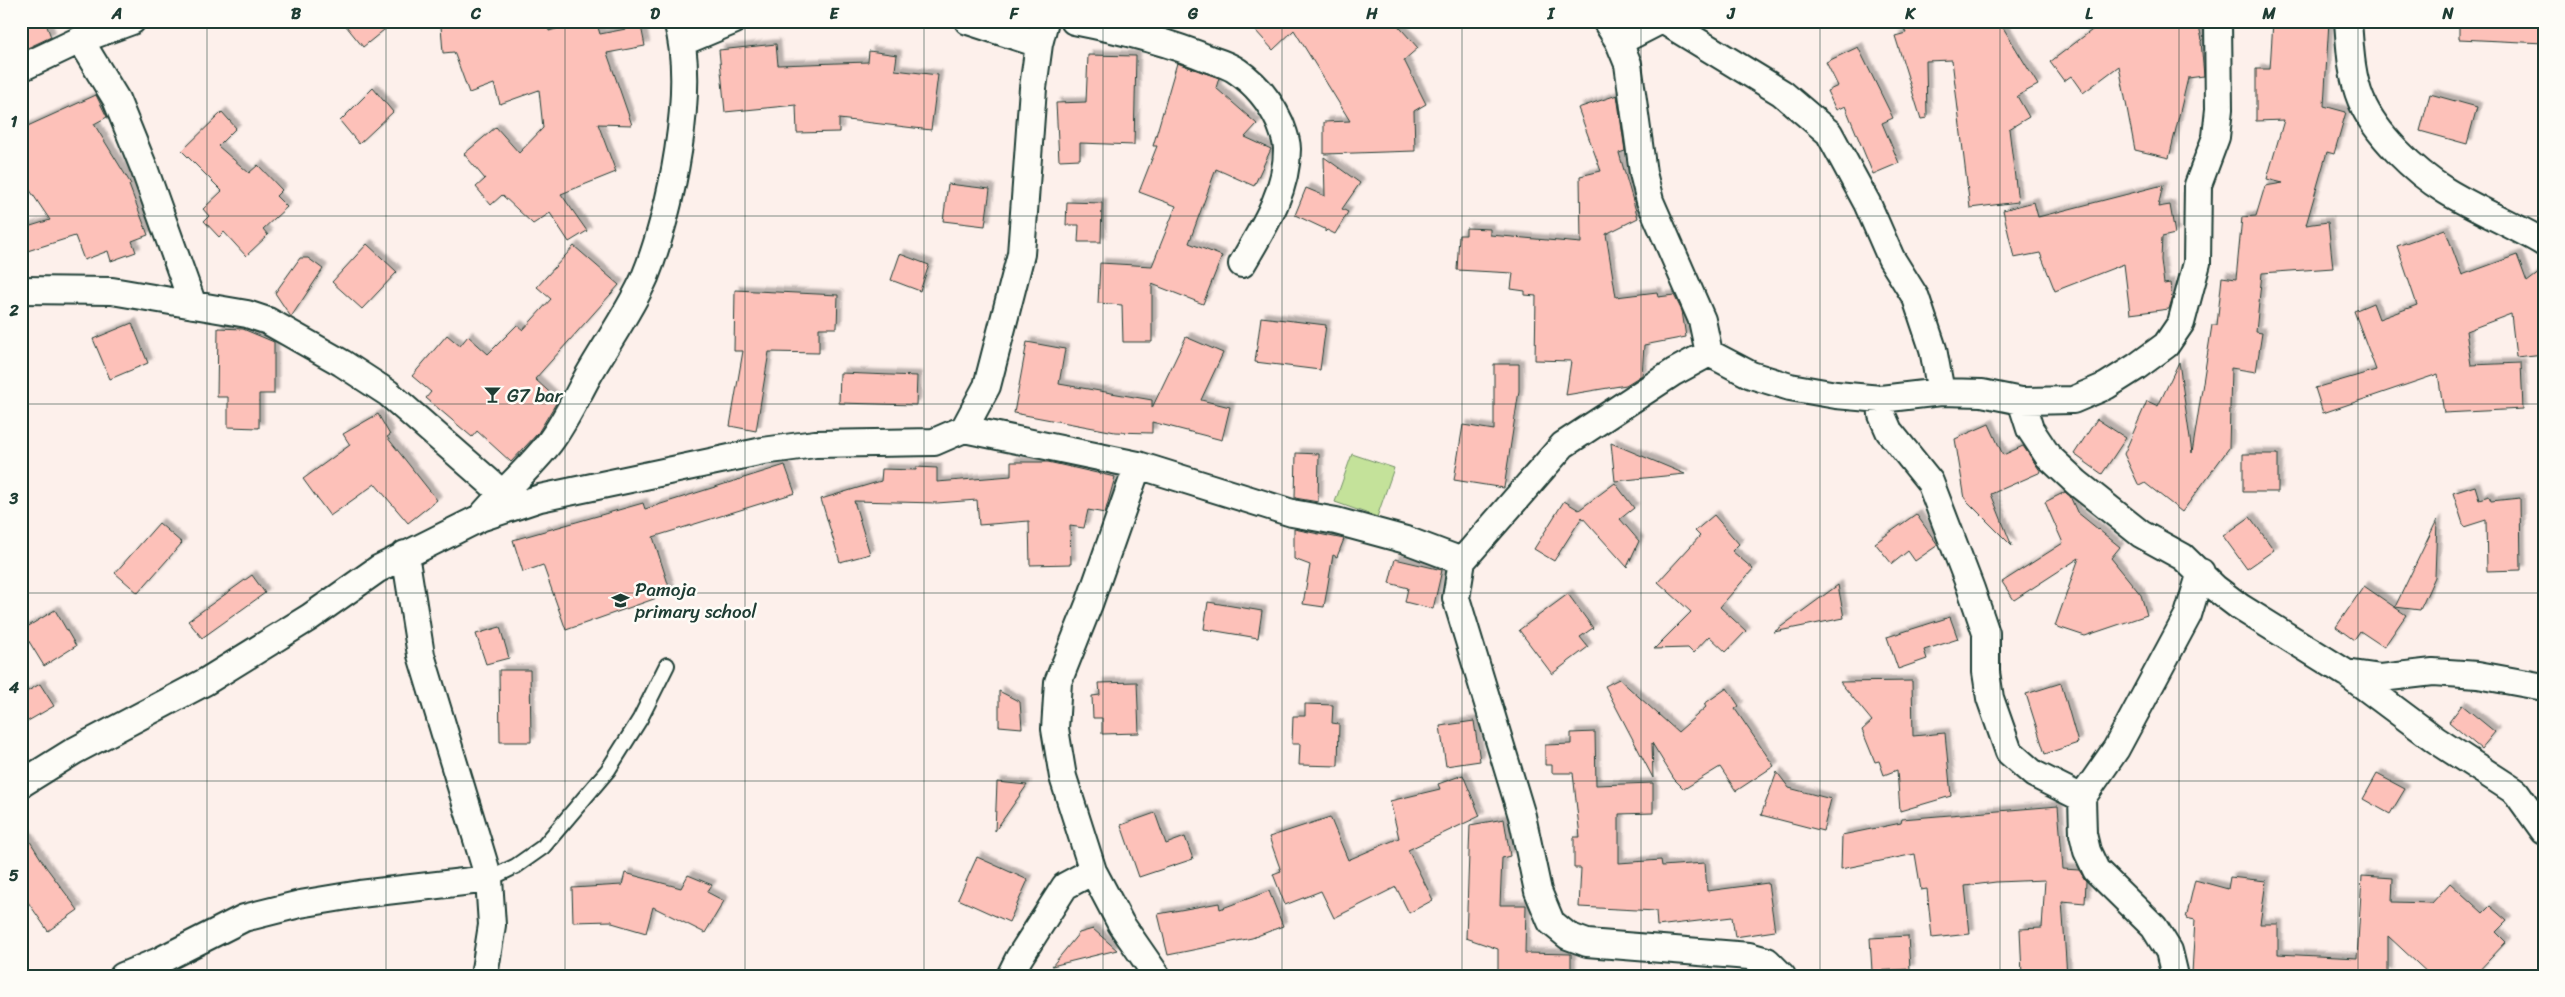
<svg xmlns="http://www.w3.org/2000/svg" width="2565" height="997" font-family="Sriracha,sans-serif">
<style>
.green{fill:#c4e29a;stroke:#729067}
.building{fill:#fdc1b9;stroke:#1f3d34;filter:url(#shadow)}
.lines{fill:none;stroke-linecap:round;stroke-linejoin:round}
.service-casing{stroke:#1f3d34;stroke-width:18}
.minor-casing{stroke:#1f3d34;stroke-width:30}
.service{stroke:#fdfcf7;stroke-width:14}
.minor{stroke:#fdfcf7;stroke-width:26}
.grid{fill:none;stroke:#1f3d34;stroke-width:1;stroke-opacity:0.55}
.labels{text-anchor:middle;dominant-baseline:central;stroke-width:5;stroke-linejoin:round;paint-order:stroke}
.poi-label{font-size:19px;fill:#1f3d34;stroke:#fdfcf7;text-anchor:start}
.neatline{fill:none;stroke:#1f3d34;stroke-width:2}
.grid-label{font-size:16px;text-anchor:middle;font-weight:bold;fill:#1f3d34}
</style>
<defs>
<filter id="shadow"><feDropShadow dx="4.5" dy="-4.5" stdDeviation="1" flood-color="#0004"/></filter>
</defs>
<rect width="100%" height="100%" fill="#fdf0eb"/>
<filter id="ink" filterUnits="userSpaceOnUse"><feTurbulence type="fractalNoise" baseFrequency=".02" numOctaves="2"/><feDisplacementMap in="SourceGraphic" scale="10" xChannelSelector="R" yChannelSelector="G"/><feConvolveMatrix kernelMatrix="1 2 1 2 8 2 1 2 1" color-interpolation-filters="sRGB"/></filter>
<g filter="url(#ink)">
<path class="green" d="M1352 454 1394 468 1377 517 1335 502Z"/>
<path class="building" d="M21 21H45L51 37 21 51Z
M342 21H395L363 47Z
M513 21H547L549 31 583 21H596L600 34 641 26 645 46 607 53 632 125 598 124 616 172 561 194 587 231 569 242 550 213 533 224 502 195 491 205 476 187 485 179 464 154 496 127 519 153 543 128 539 90 500 104 494 84 469 93 454 52 443 53 441 26Z
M1247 21H1394L1418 48 1404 60 1426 104 1414 111 1415 151 1324 154V122L1350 121 1294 30 1273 50Z
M1900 21H1999L2038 85 2017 96 2029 117 2009 129 2018 202 1970 208 1952 60 1926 61 1927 118 1921 119 1895 36 1906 33Z
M2104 21H2198L2202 40 2201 41 2204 76 2188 78 2169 158 2135 150 2119 66 2083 93 2071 76 2064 81 2050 62Z
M2273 21H2329L2324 106 2346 112 2334 154 2327 152 2306 225 2328 222 2333 268 2262 273 2256 332 2262 333 2256 372 2231 368 2229 448 2182 512 2145 483 2139 486 2124 454 2147 401 2158 406 2179 362 2192 453 2212 325H2217L2222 277 2236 279 2242 217 2256 216 2265 186 2283 183 2267 179 2284 120 2256 121V69H2270Z
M2459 21H2544V43L2459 39Z
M776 44 778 65 868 62 869 51 897 55 895 70 938 75 931 130 839 119V132L797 133 796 105 725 112 719 50Z
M1858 47 1893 118 1882 123 1899 163 1873 174 1845 106 1836 110 1827 91 1838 86 1826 62Z
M1088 55 1136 56 1134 145 1080 143V159L1059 160 1056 103 1086 102Z
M1177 63 1219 78 1216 88 1257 124 1245 137 1271 149 1254 186 1216 169 1189 243 1222 256 1203 304 1152 284V342H1123L1122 305 1098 303 1100 263 1152 266 1176 206 1139 192 1157 146H1153Z
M373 88 393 112 359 144 340 121Z
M2430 94 2477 107 2467 144 2420 131Z
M96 95 107 117 94 124 131 184 129 185 148 235 132 241 136 252 111 261 108 251 84 260 75 236 21 253V229L50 220 21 177V129Z
M1617 95 1625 151 1619 153 1638 218 1606 234 1616 297 1657 292 1658 297 1674 295 1682 311 1686 337 1644 345 1642 375 1626 385 1566 395 1571 361 1535 360 1536 296 1525 295V291L1511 289 1513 273 1457 270 1459 235H1466V228L1490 229V235L1581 243 1580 176 1601 171 1578 108Z
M222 112 236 128 218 146 249 173 258 165 282 190 276 196 287 207 263 229 268 235 246 256 224 232 219 237 204 221 209 216 203 209 222 191 182 151Z
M1324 157 1360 183 1342 209 1348 212 1335 234 1327 230 1325 232V229L1295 215 1306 188 1325 196Z
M948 184 990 189 985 226 943 221Z
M2163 185 2158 207 2170 205 2175 234 2162 237 2161 260 2164 284 2170 283 2172 299 2169 309 2130 314 2124 264 2055 291 2040 253 2014 258 2003 210 2034 202 2038 217Z
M1067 202 1102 203 1101 242H1078L1079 225H1066Z
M2445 229 2462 275 2517 255 2527 282 2544 269V354L2516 357 2511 314 2466 331 2471 365 2521 363 2523 409 2444 413 2438 374 2323 413 2315 388 2376 370 2354 311 2373 303 2379 319 2417 305 2397 246Z
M367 244 397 272 362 309 332 282Z
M574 246 619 285 535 379 558 400 538 433 511 462 477 431 472 437 426 398 431 392 412 376 447 335 460 346 468 336 488 354 517 325 523 330 551 299 537 287Z
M900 254 929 265 920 291 891 280Z
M300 258H308L323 269 291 317 275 293Z
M735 290 838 295 837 328H819V353L769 352 756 431 730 426 743 351H734Z
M1261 317 1326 325 1320 370 1255 362Z
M132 323 148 363 110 379 93 339Z
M218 328 243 329 274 342V394H259V428L228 427V397H217Z
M1186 337 1223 353 1201 400 1230 407 1222 440 1152 422V433L1115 432 1014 413 1027 342 1065 349 1059 384 1152 400V408Z
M1494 364H1519V391L1504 488 1454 480 1463 425 1494 430Z
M840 373 917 376 916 405 839 403Z
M378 414 390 435 387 437 437 500 408 523 375 484 330 516 303 479 350 445 343 434Z
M2097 419 2126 438 2102 474 2074 454Z
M1989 424 2003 455 2023 446 2041 472 1991 494 2012 546 1965 499 1955 439Z
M1611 443 1685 474 1615 481Z
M1296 453 1319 454 1318 502 1295 498Z
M2243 454H2278V492H2243Z
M1011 462H1048L1115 477 1105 513 1088 510 1084 528 1070 526 1071 564 1030 565 1029 521 979 525 977 500 937 503 854 501 870 554 840 562 821 499 881 481 882 469 916 470V467L937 468V482L1011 476Z
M785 465 795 493 653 537 671 593 566 630 543 565 523 572 513 540 643 503 645 509Z
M1615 483 1634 508 1620 519 1639 541 1627 567 1582 517 1554 561 1534 549 1564 501 1579 510Z
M2475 486 2479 499 2489 496 2491 501 2520 498 2521 570 2487 571 2486 520 2464 527 2453 493Z
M2065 492 2070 496 2077 512 2120 547 2111 558 2141 595 2147 615 2085 636 2055 626 2079 558 2014 600 2002 582 2063 543 2045 502Z
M1916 514 1938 545 1915 561 1908 551 1892 564 1875 543Z
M1714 515 1739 544 1732 551 1753 569 1720 607 1746 631 1726 652 1709 636 1693 653 1688 648 1654 649 1691 612 1658 582 1700 536 1695 531Z
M2250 517 2274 550 2247 569 2223 536Z
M2437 520 2435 577 2420 610 2395 607Z
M159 523 182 543 138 593 115 573Z
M1294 529 1344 539 1337 557 1333 555 1324 607 1303 604 1310 565 1294 559Z
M1395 559 1442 570 1433 609 1405 602 1408 588 1389 583Z
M252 575 265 593 202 638 188 621Z
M1838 585 1844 618 1774 632Z
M2364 586 2406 615 2384 647 2360 631 2354 640 2336 627Z
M1568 594 1593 628 1580 637 1588 647 1552 674 1519 630Z
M1208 602 1262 611 1258 638 1204 629Z
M55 610 76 646 44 666 22 630Z
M1950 617 1958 639 1924 650 1927 659 1898 669 1887 637Z
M500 627 509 658 486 664 476 634Z
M499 670H530L531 742H500Z
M1619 679 1678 732 1706 707 1704 704 1727 688 1739 706 1735 709 1774 766 1736 791 1720 767 1684 789 1674 779 1652 743 1653 778 1605 686Z
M1912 681 1913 736 1945 733 1951 796 1900 811 1897 770 1884 775 1879 761 1875 762 1862 730 1872 721 1840 682Z
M1137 682 1139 733 1102 734V718H1093L1092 696 1100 695 1099 683Z
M2061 683 2078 743 2045 754 2026 694Z
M40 684 54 706 21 725V695Z
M999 691 1020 702 1022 728 999 726Z
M1305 704 1333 705 1332 723 1339 724 1338 766 1299 765 1300 744H1292L1293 716H1305Z
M2462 705 2495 732 2481 749 2449 722Z
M1474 721 1480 761 1446 766 1440 726Z
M1595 732 1596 785 1653 783V813L1619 814V863L1661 860 1662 866 1705 863 1707 891 1768 883 1775 931 1735 937 1732 917 1657 926 1656 911 1579 907 1581 868H1574V837H1580L1573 773H1552V765H1545V745L1571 744V733Z
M1777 772 1789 788 1831 799 1823 831 1761 815Z
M2377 774 2405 789 2390 814 2363 799Z
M1463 775 1480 816 1408 850 1433 900 1409 913 1396 887 1334 918 1321 891 1285 905 1273 874 1281 871 1269 837 1330 817 1348 860 1399 838 1390 801 1440 789 1438 784Z
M997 782 1027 785 995 831Z
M2058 806 2063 869 2079 870 2086 881 2085 903 2062 901 2067 976H2022L2020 929 2042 928 2045 880 1996 882 1965 886 1970 934 1932 938 1927 889 1921 890 1915 854 1841 869 1842 835 1901 823 1902 819Z
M1155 813 1166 844 1185 837 1193 859 1139 877 1121 825Z
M1504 819 1510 856 1502 858 1500 905H1526L1525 953 1571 954V976H1498V949L1466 938 1470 825Z
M21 827 46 867 78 910 48 931 21 892Z
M977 857 1028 880 1009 922 958 899Z
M625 873 681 888 688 875 712 885 707 892 724 901 705 933 653 907 646 933 612 923V921L573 922 572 888 622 885Z
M2362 876 2393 878 2392 902 2432 903 2450 883 2483 913 2490 906 2507 921 2496 932 2506 942 2474 976H2431L2388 936V973H2358V976H2234L2192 973 2195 920 2186 918 2195 880 2228 889 2230 877 2266 881 2260 924H2278V954L2357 958Z
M1269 891 1283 926 1252 938 1168 955 1158 914 1219 903 1220 909Z
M1093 929 1117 950 1052 966 1079 933Z
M1908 936 1910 969 1872 971 1870 938Z"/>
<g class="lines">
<defs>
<path id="service" d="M489 879 516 866 543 847 608 770 640 719 667 665"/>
<path id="minor" d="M968 21 1039 44
M1074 21C1120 30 1166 41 1209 59 1218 62 1229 65 1237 71 1256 84 1271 103 1280 123 1283 131 1287 140 1287 149 1287 192 1263 228 1242 264
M1606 21 1619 42 1628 64 1643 173 1650 201 1702 320 1709 353
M1664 21 1782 93 1829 133 1867 203 1891 258 1916 298 1933 349 1941 392
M2348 21C2350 47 2351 76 2361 100 2375 134 2415 172 2446 191 2477 210 2512 224 2544 243
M80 40 132 21
M683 42 733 21
M1619 42 1660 21
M21 68 80 40 116 99 144 168 193 305
M21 290 112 291 247 314 268 321 342 363 388 393 502 493
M1881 399 1882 415 1889 431 1930 482 1971 589 1986 633V672L1990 698 2009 752 2034 774 2082 798
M2021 401 2030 429 2048 456 2077 483 2141 534 2183 557 2215 588 2240 607 2346 673 2381 678 2433 672 2478 675 2544 687
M964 429 1138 465 1292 513 1336 521 1406 540 1462 561
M1138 465 1089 604 1058 682 1055 729 1063 777 1093 871 1121 924 1157 976
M481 517C503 491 529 469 550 442 565 422 576 398 588 376 605 346 631 309 645 277 671 213 697 88 677 21
M405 554 421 655 489 879 492 925 484 976
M2349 675 2436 740 2516 792 2544 831
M21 784 74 751 205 682 310 617 378 569 480 518 540 498 763 451 815 444 934 442 964 429 987 386 1021 254 1033 88 1039 44 1045 21
M123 976 159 961 244 918 300 904 360 894 489 879
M1010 976 1019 958 1065 886 1093 871
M1782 976 1767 961 1749 956 1587 943 1568 936 1551 922 1538 891 1522 816 1456 598 1462 561 1563 445 1674 372 1709 353 1751 375 1790 387 1836 395 1881 399 1941 392 1982 393 2021 401 2073 400 2106 386 2136 367 2166 345 2181 323 2197 263 2198 185 2216 137 2219 109 2218 21
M2175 976 2169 951 2154 927 2096 870 2087 851 2083 834 2082 798 2116 749 2188 615 2201 572"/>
</defs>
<use href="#service" class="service-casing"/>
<use href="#minor" class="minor-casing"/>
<use href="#service" class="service"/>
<use href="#minor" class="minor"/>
</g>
</g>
<path class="grid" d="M207 21V976M386 21V976M565 21V976M745 21V976M924 21V976M1103 21V976M1282 21V976M1462 21V976M1641 21V976M1820 21V976M2000 21V976M2179 21V976M2358 21V976M21 216H2544M21 404H2544M21 593H2544M21 781H2544"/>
<defs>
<symbol id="bar-bare" viewBox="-9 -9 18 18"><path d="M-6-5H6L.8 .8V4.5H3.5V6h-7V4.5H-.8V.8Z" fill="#1f3d34" stroke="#fdfcf7" stroke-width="2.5" paint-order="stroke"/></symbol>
<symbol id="school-bare" viewBox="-9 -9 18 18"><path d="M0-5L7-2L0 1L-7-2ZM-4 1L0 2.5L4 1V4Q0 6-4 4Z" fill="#1f3d34" stroke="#fdfcf7" stroke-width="2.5" paint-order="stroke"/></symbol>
</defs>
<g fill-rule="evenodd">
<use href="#bar-bare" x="480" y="382" width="25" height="25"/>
<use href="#school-bare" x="608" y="588" width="25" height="25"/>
</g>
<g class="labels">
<g class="poi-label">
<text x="507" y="395">G7 bar</text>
<text x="635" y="589">Pamoja<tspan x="635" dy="22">primary school</tspan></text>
</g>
</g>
<rect width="2565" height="997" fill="none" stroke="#fdfcf7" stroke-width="55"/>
<rect x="28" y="28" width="2510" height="942" class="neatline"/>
<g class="grid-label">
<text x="117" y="19">A</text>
<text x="296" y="19">B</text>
<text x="476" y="19">C</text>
<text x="655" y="19">D</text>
<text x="834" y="19">E</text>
<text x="1014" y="19">F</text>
<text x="1193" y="19">G</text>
<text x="1372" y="19">H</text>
<text x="1551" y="19">I</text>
<text x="1731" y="19">J</text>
<text x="1910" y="19">K</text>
<text x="2089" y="19">L</text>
<text x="2269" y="19">M</text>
<text x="2448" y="19">N</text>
<text x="14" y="127">1</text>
<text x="14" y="316">2</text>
<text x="14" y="504">3</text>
<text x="14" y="693">4</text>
<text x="14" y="881">5</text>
</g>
</svg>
